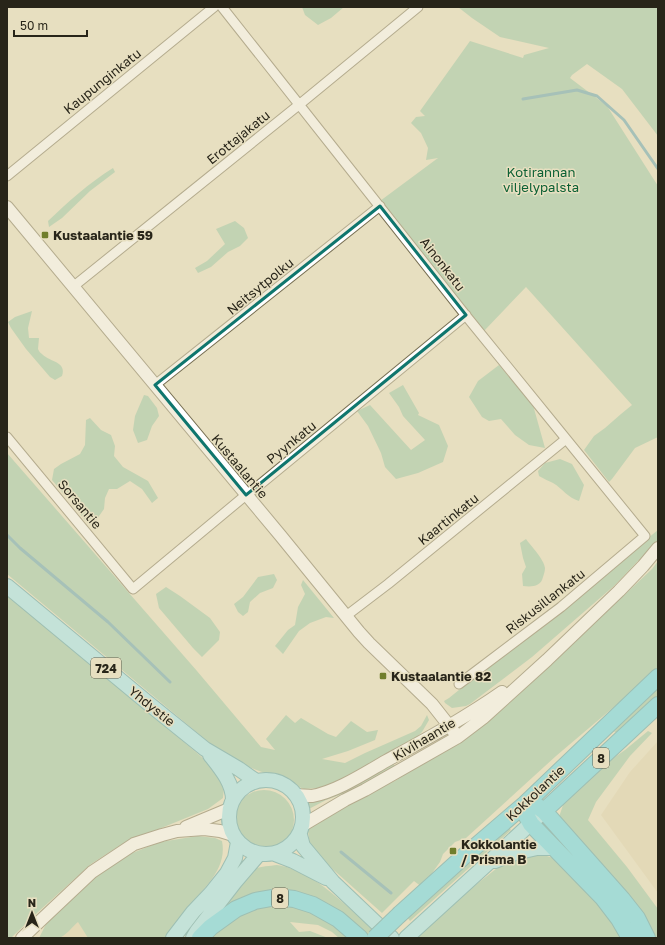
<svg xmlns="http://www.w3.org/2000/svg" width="665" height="945" font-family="'Golos Text',sans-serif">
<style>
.built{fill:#ded3ad}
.green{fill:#96c5a4}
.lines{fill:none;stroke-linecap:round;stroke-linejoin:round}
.stream{stroke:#589daf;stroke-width:3}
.street-casing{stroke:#776f53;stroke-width:11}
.secondary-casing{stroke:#776f53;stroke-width:14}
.primary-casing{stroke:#4599a4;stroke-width:16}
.highway-casing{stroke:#4599a4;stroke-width:18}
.street{stroke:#fff;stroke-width:9}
.secondary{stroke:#fff;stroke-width:12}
.primary{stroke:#99e7f5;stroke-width:14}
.highway{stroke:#55d7ef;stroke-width:16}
.highway-bridge-casing{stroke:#4599a4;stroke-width:18;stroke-linecap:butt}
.highway-bridge{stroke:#55d7ef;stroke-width:16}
.marked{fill:none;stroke:#0f766e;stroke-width:3;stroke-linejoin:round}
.poi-dot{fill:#707e2c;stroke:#e7dfc0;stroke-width:1.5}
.labels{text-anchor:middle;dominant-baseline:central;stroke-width:3;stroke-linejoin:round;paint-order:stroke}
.shield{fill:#e7dfc0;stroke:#615d4b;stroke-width:1}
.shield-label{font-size:12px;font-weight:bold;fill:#282519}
.street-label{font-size:13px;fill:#282519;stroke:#e7dfc0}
.park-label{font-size:13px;fill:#0c6135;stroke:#e7dfc0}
.poi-label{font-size:13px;font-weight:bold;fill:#282519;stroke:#e7dfc0;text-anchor:start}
</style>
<rect width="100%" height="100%" fill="#e7dfc0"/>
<path class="built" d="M658 741V893L601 815 630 772Z
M73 901 101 938H39Z"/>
<path class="green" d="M302 7H344L331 18 318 25 305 15Z
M458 7H658V136L622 89 587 64 572 75 570 78 607 106 658 186V437L635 448 612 479 609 482 584 450 594 436 605 428 621 414 632 405 526 287 484 331 380 201 438 158 426 160 428 148 421 133 411 123 416 117 425 116 420 111 470 41 523 58 524 55 549 48 500 37 472 18Z
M113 168 115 172 90 191 62 218 49 227 48 221C68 202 89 183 113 168Z
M235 221 244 228 248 238 240 246 228 252 211 267 198 273 195 268 207 261 225 244 216 229Z
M32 311 28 328 29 338H39L38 349C39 351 40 353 42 354 49 362 67 361 62 376L55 380 50 377 26 349 11 328 8 322 15 317Z
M499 365 533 405 545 448 529 445 515 435 501 419 489 421 482 417 469 397 478 381Z
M403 385 419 413 418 415 439 425 448 446 443 462 418 473 396 479 385 467 381 453 368 426 357 411 370 405 411 450 425 440 403 416 399 407 389 393Z
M144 395 148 396 157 408 159 416 152 426 147 440 138 443 133 430 135 416Z
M90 418 101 430 111 435 115 446 114 456 123 467 148 481 158 498 152 503 142 489 130 481 117 489H109L105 498 104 509 92 526 86 521 80 514 77 505 73 498 63 493 52 480 54 469 61 464 80 454 85 445 86 420Z
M7 453 197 671 261 747 275 750 266 739 286 715 295 723 301 718 328 734 336 737 351 721 367 732 378 730 375 740 348 751 322 759 345 763 365 753 415 731 421 726 427 715 429 720 422 732 410 744 347 778 319 788 304 789 289 783 275 777 249 767 212 745 7 574Z
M560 459 572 464 584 485 579 501C568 498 563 489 553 483 549 481 544 479 539 476L538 471 545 463Z
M658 530V540L615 585 532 657 470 704 466 706 452 708 445 703 444 701 449 698Z
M526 539C531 546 544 559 545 568 545 571 544 574 543 577 541 587 531 587 523 586L522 574 526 567 523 558 520 543Z
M658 561V667L622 700 556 756 466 838 455 842 443 854 440 862 422 887 414 881 382 913 328 865 310 846 308 831 312 825 334 809 395 781 495 716 652 569Z
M274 574 277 580 273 588 260 593 250 602 248 612 243 616 238 612 234 604 243 597 258 577Z
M303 580 334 618 326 617 310 623 299 631 283 654 275 646 288 630 295 625 298 607 305 594 301 585Z
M166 587 180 596 210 618 220 632 219 640 202 657 193 648 159 608 156 594Z
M7 592 198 754 215 769 224 787 223 798 208 809 122 844 91 864 38 912 11 938H7Z
M658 686V696L619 733 614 732 634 708Z
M648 731 652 733 630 756 596 802 588 820 627 867 658 909V938H652L559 817 563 805 571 796 595 771 625 750Z
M393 764 395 766 356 789 326 800 307 810 304 804C335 793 365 780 393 764Z
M234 820a30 30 0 1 1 60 0a30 30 0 1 1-60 0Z
M507 825 511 830 410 921 407 917Z
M198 836 215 838 222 841C228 871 200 891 184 912 177 920 172 929 167 938H88L78 922C73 926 65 937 58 938 52 939 45 938 39 938L46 924 91 879 130 854 160 842Z
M541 854 559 860 609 914 626 938H416L468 891 506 861Z
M277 865C281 866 285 866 289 868 322 878 356 915 381 938H368L305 896 221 912C229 900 242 876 255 869 261 866 270 866 277 865Z
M292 903 318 913 351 938H339L332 932 318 925 290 922 299 932 310 931 328 938H207L252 908Z"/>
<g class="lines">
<path class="stream" d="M523 99 577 90 597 96 624 120 658 169
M7 535 20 548 108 622 170 682
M341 852 391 893"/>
<defs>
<path id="street" d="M222 7C304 110 385 214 467 317 526 390 586 463 645 536L561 607 459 684
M7 176 214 7
M74 286 300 104 418 7
M155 385 380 206
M7 437 133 589 246 495 257 487 466 315
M346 616 388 584 566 439"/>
<path id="secondary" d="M7 207 280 535 359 632 369 643 432 704 458 737
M296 795C301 795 307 796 312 796 336 792 365 773 386 761 426 739 465 718 502 692
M303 825 345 800 365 790 458 737 483 718 547 660 619 591 643 566 658 548
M186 827 229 809
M22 938 92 872 134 844 162 835 177 831 204 829 220 831 233 835"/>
<path id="primary" d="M7 586 148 703 205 749 239 769 256 781
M210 755C221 769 233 783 233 800
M229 817a37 37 0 1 1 74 0a37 37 0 1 1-74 0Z
M300 835 303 846 333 882 392 938
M275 854 293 861 326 878
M495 861 515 853 537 848H555
M173 938 193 912 211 893 227 873 235 858 238 842
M193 938 197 931 235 882 259 854
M406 938 486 865 544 811"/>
<path id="highway" d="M525 804H534L544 811 622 899 637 918 647 938
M525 804V813L531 824 603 898 619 919 630 938
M544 811 658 705
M400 914 462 858 525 804 658 677
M200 938 211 927 236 909 255 901 277 897 294 899 313 905 338 919 360 938"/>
</defs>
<use href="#street" class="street-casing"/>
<use href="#secondary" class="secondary-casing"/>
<use href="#primary" class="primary-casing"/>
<use href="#highway" class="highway-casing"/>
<use href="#street" class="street"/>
<use href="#secondary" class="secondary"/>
<use href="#primary" class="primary"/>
<use href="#highway" class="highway"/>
<defs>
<path id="highway-bridge" d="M375 938 400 914"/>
</defs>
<use href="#highway-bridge" class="highway-bridge-casing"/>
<use href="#highway-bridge" class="highway-bridge"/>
</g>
<path d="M0 0H665V945H0ZM380 206 466 315 246 495 155 385Z" fill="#e7dfc0" fill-opacity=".55" fill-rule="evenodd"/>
<path class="marked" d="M380 206 466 315 246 495 155 385Z"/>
<g class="poi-dot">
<rect x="41" y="231" width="8" height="8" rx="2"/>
<rect x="379" y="672" width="8" height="8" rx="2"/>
<rect x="449" y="847" width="8" height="8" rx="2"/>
</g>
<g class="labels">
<g class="shield">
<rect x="91" y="658" width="30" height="20" rx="3"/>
<rect x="593" y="748" width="16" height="20" rx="3"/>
<rect x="272" y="888" width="16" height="20" rx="3"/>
</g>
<g class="shield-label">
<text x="106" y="668">724</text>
<text x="601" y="758">8</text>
<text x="280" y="898">8</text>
</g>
<g class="street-label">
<text transform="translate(102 81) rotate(-39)">Kaupunginkatu</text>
<text transform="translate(238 137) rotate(-39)">Erottajakatu</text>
<text transform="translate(443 264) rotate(52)">Ainonkatu</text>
<text transform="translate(260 286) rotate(-39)">Neitsytpolku</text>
<text transform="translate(291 442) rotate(-39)">Pyynkatu</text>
<text transform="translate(240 466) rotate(50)">Kustaalantie</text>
<text transform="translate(80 504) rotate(50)">Sorsantie</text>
<text transform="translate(448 519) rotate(-39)">Kaartinkatu</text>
<text transform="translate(545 601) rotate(-38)">Riskusillankatu</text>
<text transform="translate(152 706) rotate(39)">Yhdystie</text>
<text transform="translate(424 739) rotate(-31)">Kivihaantie</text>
<text transform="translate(535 793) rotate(-43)">Kokkolantie</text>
</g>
<g class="park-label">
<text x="541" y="172">Kotirannan<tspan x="541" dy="15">viljelypalsta</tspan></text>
</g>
<g class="poi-label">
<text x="53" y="235">Kustaalantie 59</text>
<text x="391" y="676">Kustaalantie 82</text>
<text x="461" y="844">Kokkolantie<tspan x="461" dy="15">/ Prisma B</tspan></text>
</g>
</g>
<rect width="665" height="945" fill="none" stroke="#282519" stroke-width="16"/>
<g transform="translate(32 913)" stroke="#e7dfc0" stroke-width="3" paint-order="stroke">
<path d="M0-3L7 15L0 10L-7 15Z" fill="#282519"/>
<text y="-6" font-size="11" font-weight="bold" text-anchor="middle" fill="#282519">N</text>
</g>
<path d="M14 30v6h73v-6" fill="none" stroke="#282519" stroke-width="2"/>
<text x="20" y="30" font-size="12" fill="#282519" stroke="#e7dfc0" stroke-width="3" paint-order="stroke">50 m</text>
</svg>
